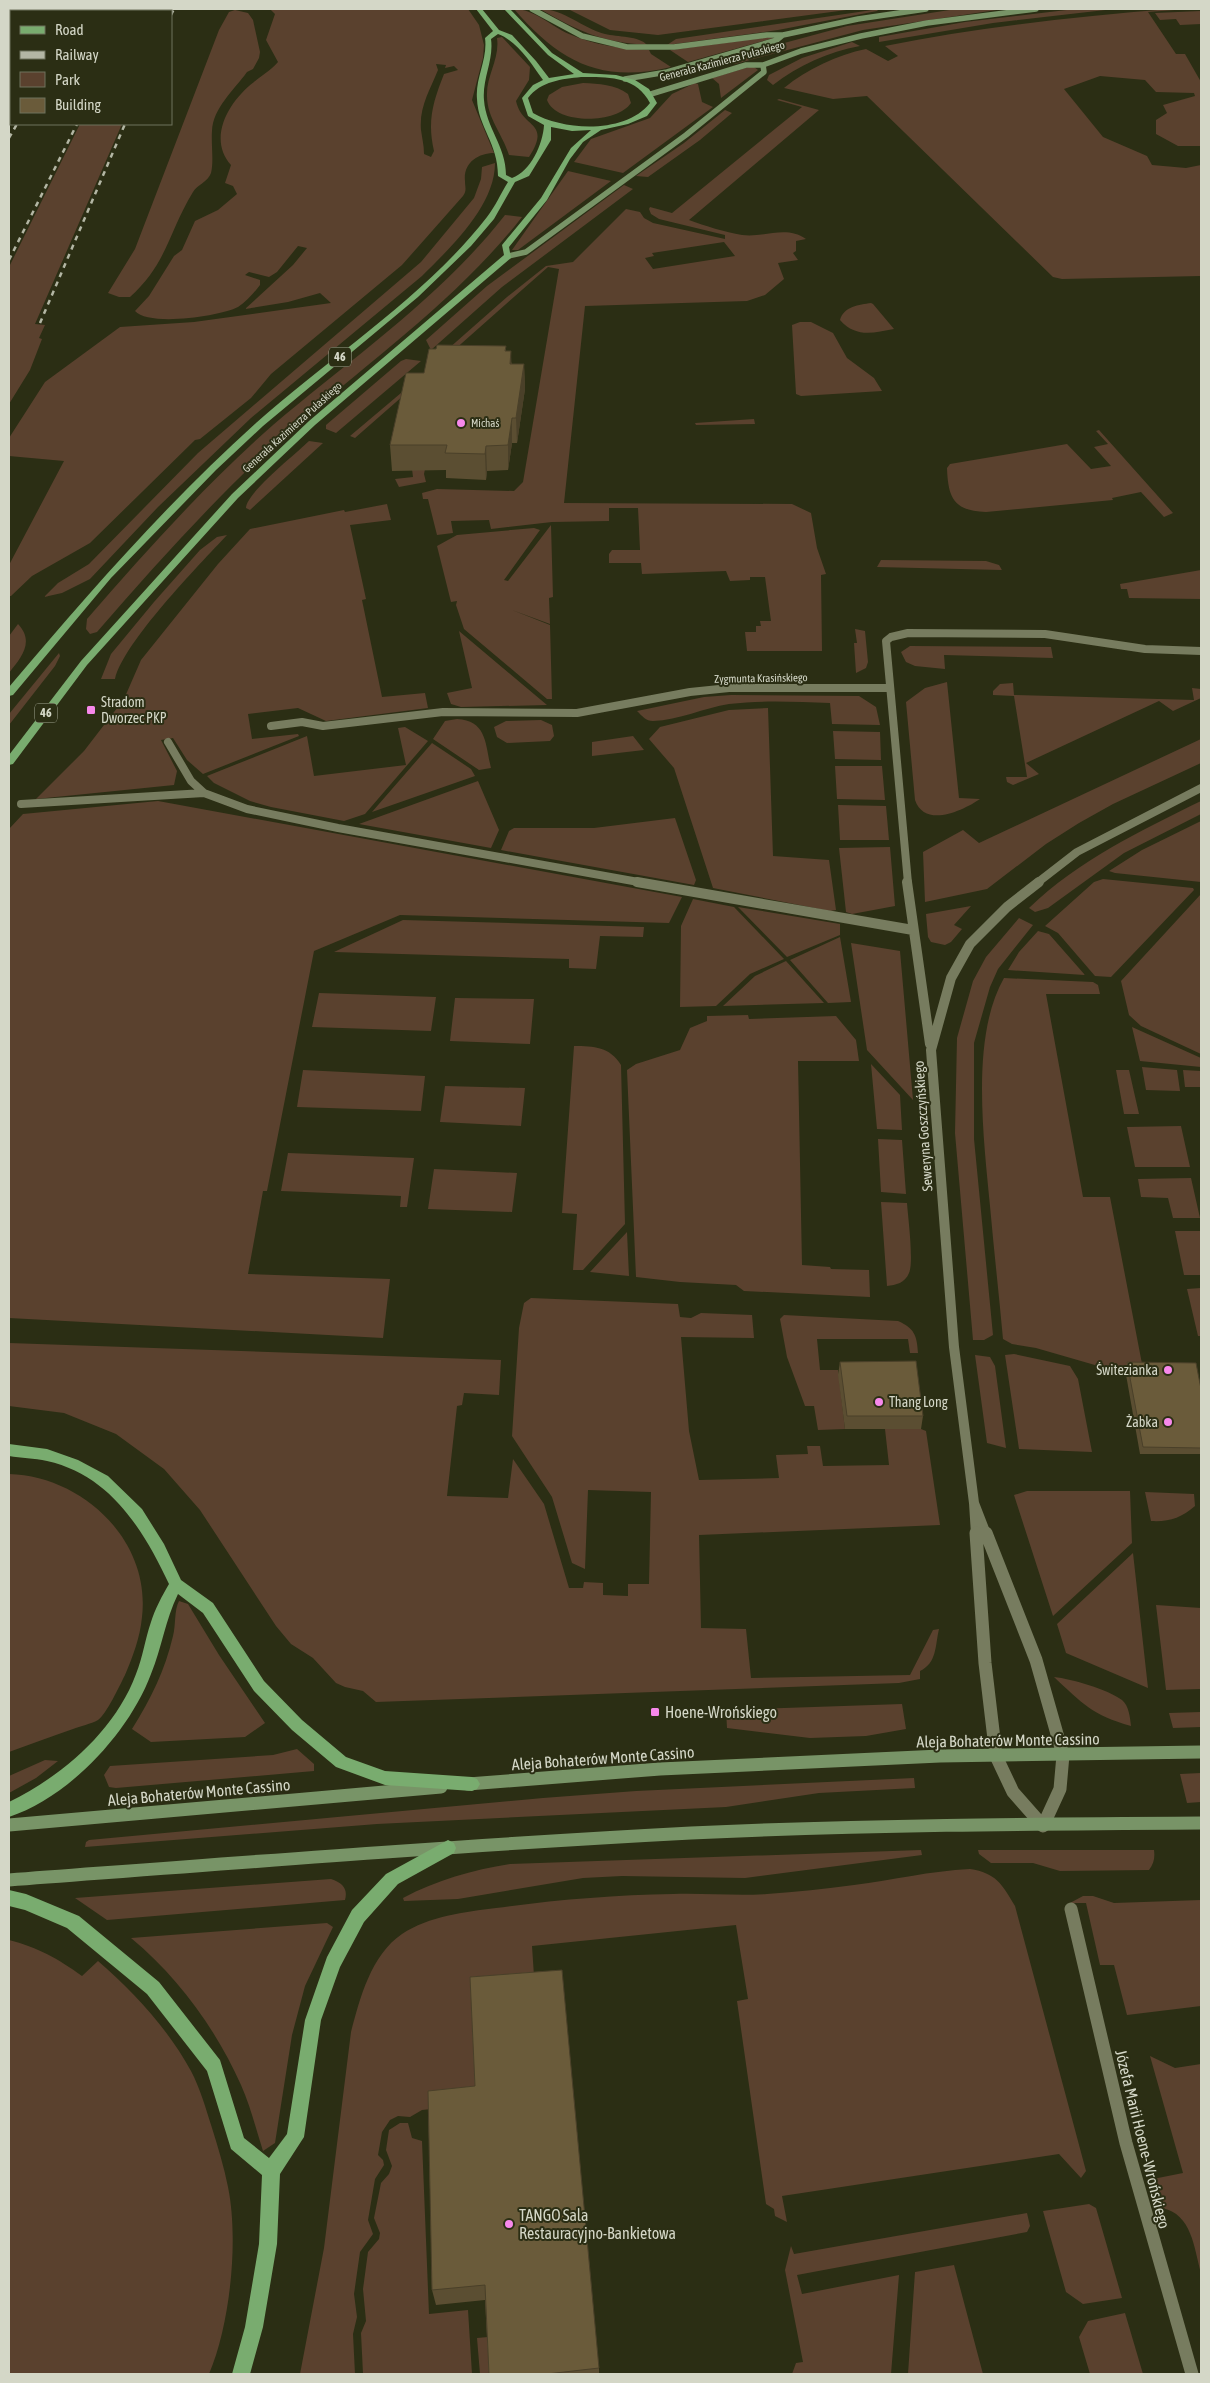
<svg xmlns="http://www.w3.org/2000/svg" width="1210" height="2383" font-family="'Asap Condensed',sans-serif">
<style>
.green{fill:#5a412e;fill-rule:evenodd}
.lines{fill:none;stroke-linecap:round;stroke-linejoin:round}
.street-far2{stroke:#777c5f;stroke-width:8}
.street-far1{stroke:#777c5f;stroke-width:10}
.street{stroke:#777c5f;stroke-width:13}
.secondary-far1{stroke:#789467;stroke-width:5.5}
.secondary{stroke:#789467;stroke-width:13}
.primary{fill:#79ac6f;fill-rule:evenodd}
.rail{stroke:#b3b6a4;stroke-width:2.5;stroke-dasharray:5 5;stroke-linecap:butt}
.wall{fill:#5b4e32}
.shaded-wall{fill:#4a4029}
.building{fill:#6a5b3a;stroke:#4a4029}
.poi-dot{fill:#f788eb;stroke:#2b2e14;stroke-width:2}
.labels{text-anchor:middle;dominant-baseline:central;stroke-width:4;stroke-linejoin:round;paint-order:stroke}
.far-street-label{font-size:11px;fill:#d4d7c7;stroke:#2b2e14}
.far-poi-label{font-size:11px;fill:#d4d7c7;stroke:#2b2e14;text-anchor:start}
.shield{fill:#2b2e14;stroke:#a1a491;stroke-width:1}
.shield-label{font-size:12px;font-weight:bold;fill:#d4d7c7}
.poi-label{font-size:14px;fill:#d4d7c7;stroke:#2b2e14;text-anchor:start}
.street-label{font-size:14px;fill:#d4d7c7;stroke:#2b2e14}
.near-poi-label{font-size:16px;fill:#d4d7c7;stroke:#2b2e14;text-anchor:start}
.near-street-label{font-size:16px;fill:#d4d7c7;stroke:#2b2e14}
</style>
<rect width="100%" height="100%" fill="#2b2e14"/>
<path class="green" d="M270 9H468L479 25 484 45 483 58 472 100 494 153C478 153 463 163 465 181 465 188 467 190 463 196L402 265 271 374 251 398 200 439 195 440 90 543 32 576 11 596H9V565L64 461 9 456V438L45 382 120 327 194 322 331 303 320 293 288 302 245 309 293 265 307 248 298 246 277 272 269 277 249 272 245 275 260 280V285C254 293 247 301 238 307 221 316 149 327 135 311L149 296 174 256 182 250 195 221 218 210 237 194 233 186 225 183 231 165C207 138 229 101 254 82 262 75 270 71 278 62L266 40 275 14ZM436 64 446 65 445 68 454 66 458 70 444 74C433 102 427 121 434 151L431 157 424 154C424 145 422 138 421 130 419 107 430 90 438 70Z
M514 9C534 9 551 26 569 34 594 45 622 49 649 50L651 54 671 67C600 84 559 61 514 9Z
M540 9C564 9 582 28 605 34 617 37 640 36 647 45 601 42 578 31 540 9Z
M568 9H854L658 35 610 30Z
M879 9 877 11 778 30 667 45 676 39Z
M956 9H1003L863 30 735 64 725 59 847 26Z
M1075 9H1114L993 23 879 42V37L965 22Z
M1169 9H1188L1148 12 1176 54H1185L1201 82V146H1178L1156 134V120L1167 113 1163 105 1195 96 1194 93 1156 92 1145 80 1100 76 1064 89 1103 137 1147 156 1152 165 1186 168 1201 165V276L1062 279 1053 277 867 96 833 99 784 88C807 69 837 55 866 49L888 61 898 56 885 46C978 27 1074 17 1169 9Z
M235 10 248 13 253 20 260 52 259 58 253 69 247 72C234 90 213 108 212 131 211 144 214 161 211 173 208 182 197 185 193 192 169 231 167 264 130 297H119L108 293 135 249 219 30 229 12Z
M1201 11V24L1180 25 1176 19 1160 20 1155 13Z
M502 37 530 67 529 80 516 101C522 129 552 121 529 157L509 155C503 135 487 118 487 96 486 76 500 59 497 38Z
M770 37 774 38 688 62 670 50Z
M852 42 860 46C828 52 799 65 773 85L767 80 769 75 802 58Z
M749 67H754L758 70 721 98 719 84 712 78Z
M583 83C599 84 615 84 628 94L631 103C617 124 556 125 547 100L549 95 562 87Z
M695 83 698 84 702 102 713 107 623 173 574 162 591 139 650 118 672 94Z
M779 99 819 110 689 220C705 226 725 232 742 235 764 238 786 225 806 239L796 241V251L793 253 798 260 778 263 784 279 765 295 747 301 585 306 564 503 792 504 811 513 817 548 826 574 821 575 822 651H747L745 632H756V626H761L760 621H771L765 577H750V580L730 581 726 571 642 574 641 563H609V554L612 550H640L638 508H609V521L552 522 491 529 489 520 451 521 453 533 437 535 428 499H423L422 493 437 489 514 491 523 482 559 269 548 267 453 351 448 349 507 297 546 266 573 262 626 209 640 212 644 218 653 223 725 239V235L659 219 651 214 649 209 650 207 672 213 802 107 777 100ZM724 242 735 256 653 269 645 258 654 256 652 253Z
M725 110 732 113 700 140 648 177 636 176 684 143Z
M80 124H122L35 324 45 325 39 338 42 339 30 370 9 404V267Z
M495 163C495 206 451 247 422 276L251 418 158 507 90 579 62 593 44 597 58 583 89 564 198 453 421 262 474 198 481 179 482 167Z
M568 171 611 181 518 250H512Z
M624 185 633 189 502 287 431 350 426 340 487 286Z
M505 215 522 217C457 300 369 361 291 430 220 492 158 562 97 632L90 634 86 629 87 619C146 551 206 484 273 425 352 358 441 297 505 215Z
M871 303 873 304 894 329C873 333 856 338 840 320 844 306 859 305 871 303Z
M800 322H811L833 333 847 358 874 378 882 391 801 396 796 394 792 325Z
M406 359 421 361 336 433 326 429V425L401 361Z
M433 366 436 367 355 438 350 436Z
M754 419 755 424 696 425 695 423Z
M1099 430 1173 513 1164 517 1141 492 1112 498 1113 500 986 512C954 511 948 498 947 468L950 464 1067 444 1091 469 1111 466 1094 447 1108 444 1096 431Z
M309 441 323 443 250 510 246 508C246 493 297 453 309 441Z
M412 469H425L424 474 426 482 399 487 395 479 413 477Z
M387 504 391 520 350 525 366 599 362 600 382 697 425 693 428 708 326 721 298 708 248 714 252 739 298 734 299 736 203 774 187 760 173 738 161 740 177 771 174 785 36 799 84 751 124 699 141 660 218 564 250 529 344 510 345 512Z
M551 525 553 597 549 598 550 624 512 610 550 625 552 699H547L464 629 456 605 457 601 451 602 437 546 457 535 534 528 540 530 504 580 508 581Z
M227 535C199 565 123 643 115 679H101L111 654 154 602 200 550 217 537Z
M881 560 986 561 999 565 1002 570 877 567Z
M1201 570V599L1129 598 1127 589H1121L1120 584Z
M18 624C35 642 21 658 9 673V636Z
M855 629 865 631 868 662 866 668 856 673 854 643H857Z
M459 631 547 705 461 707 451 704 447 693 472 688Z
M910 646 1051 647 1053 658 944 655 945 669 915 666 906 662 901 652Z
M59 653 60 656 55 666 9 725V714Z
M947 682 959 798 980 799C964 810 925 829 915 800L906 702 925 688Z
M1013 683 1014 695 1194 700 1192 688 1201 689V698L1173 711 1159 701 1026 763 1039 774 1013 785 1007 782 1006 777H1027L1014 696 993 695V691L1000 684Z
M731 695 859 696 876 707 880 725 832 724 830 703C797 702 762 700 729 704 704 708 679 720 653 721 646 721 642 716 637 711L704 697Z
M768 708 773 856 829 860 836 910 830 911 713 888 674 768 649 739 660 727 729 710Z
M457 719C487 721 485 743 491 768L479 770 433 739 445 721Z
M541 720 552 725 554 736 550 741 507 743 497 737 494 727 506 721Z
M405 727 428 741 365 814 344 821 271 807 250 801 214 783 207 776 307 736 314 776 406 765 398 728Z
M833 731 880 732 881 760 835 759Z
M633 736 644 750 592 756V742Z
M1201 739V763L1113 804 1079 823 1046 844 987 889 925 902 923 852 963 830 979 843Z
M432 743 471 769 475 776 372 812Z
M835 766H882L885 800 837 799Z
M478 781 499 830 491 848 359 824Z
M158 801 682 897 669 923 400 915 314 951 267 1191H263L248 1274 390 1279 383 1338 9 1318V829L23 814Z
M1201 801V814L1124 853 1048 908 1035 912 1029 908C1079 860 1140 831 1201 801Z
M838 805 886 806 889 840H840Z
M675 818 696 880 694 885 501 850 509 831 514 828H594Z
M1201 821V882L1115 873 1109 871 1142 850Z
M890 847 895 906 852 914 846 912 839 848Z
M1103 879 1193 888 1194 890 1111 977 1095 976 1058 933 1045 926 1094 882Z
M1201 894V1054L1141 1026 1129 1015 1121 981Z
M693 899 734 907 784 959 750 974 716 1006 680 1007 681 926Z
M971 906 954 925 962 929 951 942 945 945 931 942 928 937 926 914Z
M738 907 840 924V935L787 957Z
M1019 918 1033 925 998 969 990 987 974 1043V1139L993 1335 984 1340H973L955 1133 957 1038 973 981 986 957Z
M403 920 644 927 643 937 600 936 596 969 569 968V959L334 952Z
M1038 931 1049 934 1085 975 1008 970 1019 952Z
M840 937 851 1002 828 1003 790 960Z
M851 943 900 951 913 1100 867 1050Z
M786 961 824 1003 723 1006 755 976Z
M1004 978 1093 982 1098 985 1100 994H1046L1083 1197H1110L1143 1369 1126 1374 1036 1348 1012 1344 1003 1339C999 1295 994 1251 990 1206 984 1141 970 1037 1004 978Z
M319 993 436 997 431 1031 312 1027Z
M455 998 534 999 530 1044 450 1041Z
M748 1015 749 1019 836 1016 856 1040 859 1061H798L802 1265 830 1267 831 1269 869 1270 870 1297 744 1291 736 1285 680 1282 636 1277 627 1070 636 1064 680 1050 690 1028 707 1021V1016Z
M1132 1027 1201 1058V1067L1140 1061Z
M574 1046C594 1046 610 1047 621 1065L625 1224 583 1270H573L577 1214 562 1213Z
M871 1064 900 1095 902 1130 877 1129Z
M1142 1067 1177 1070 1180 1091 1146 1090Z
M303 1070 425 1076 421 1111 297 1107Z
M1116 1070H1129L1139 1114H1124Z
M1183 1070 1201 1071V1087H1185Z
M445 1086 525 1088 521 1126 440 1122Z
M1181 1126 1190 1167H1135L1127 1127Z
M878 1139 902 1140 906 1194 881 1192Z
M288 1153 414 1158 407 1207H400L401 1196 281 1191Z
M434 1169 517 1173 512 1212 428 1209Z
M1191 1178 1200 1218H1173L1168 1198 1141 1197 1138 1179Z
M881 1202 907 1203C908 1217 914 1262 909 1273 905 1283 896 1285 887 1286Z
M1175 1231H1201V1275H1184Z
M627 1232 629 1276 590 1272Z
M1201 1288V1336H1198L1187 1289Z
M531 1298 678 1304 680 1317 691 1318 701 1313 752 1315 754 1338 681 1337 689 1431 699 1480 779 1478 776 1455 808 1454 807 1446H820L823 1466 889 1465 885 1429H921L926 1431 940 1525 699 1535 701 1628 746 1629 751 1678 910 1675 933 1630 939 1629C935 1646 937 1663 920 1671V1679L899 1683 376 1702 363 1691 345 1687 336 1683 313 1658 291 1644 276 1626 200 1510 164 1469 116 1434 64 1413 9 1406V1343L501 1360 499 1395 464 1393 462 1405 457 1406 447 1496 508 1498 513 1459 544 1504 569 1588H583L584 1582 603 1583V1595L628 1596V1584H649L651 1492 588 1490 585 1569 572 1563 552 1497 512 1436 519 1328 524 1303Z
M784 1315 898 1321C914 1328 917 1335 918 1353H910L908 1339H817L820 1370H838L845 1429 818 1430 814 1406H805L787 1357 780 1319Z
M1014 1354 1070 1366 1078 1379 1092 1452 1019 1449 1005 1355Z
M975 1355 990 1357 995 1366 1006 1448 987 1443Z
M9 1474C82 1476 151 1540 142 1617 140 1638 133 1656 125 1675 120 1685 106 1715 98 1720 91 1724 80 1726 73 1729 51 1737 30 1744 9 1752Z
M1027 1491H1130L1132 1543 1053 1616 1014 1495Z
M1145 1492 1194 1494 1195 1506C1181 1518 1169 1522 1151 1521Z
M1133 1553 1148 1688 1066 1653 1057 1624Z
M179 1601 188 1604 219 1655 265 1723 245 1737 151 1742 132 1729C151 1699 165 1670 173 1636 176 1625 174 1610 179 1601Z
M1156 1605 1201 1608V1689L1166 1690Z
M1054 1677C1072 1679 1107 1689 1122 1700 1129 1706 1130 1717 1131 1726 1092 1715 1083 1704 1054 1677Z
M902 1704 906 1729 866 1736 810 1738 727 1728 726 1710Z
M1201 1712V1727L1173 1728 1169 1713Z
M297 1749 314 1764V1771L116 1788 109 1787 104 1775 110 1766 273 1755Z
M45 1760 58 1761 36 1778 9 1793V1776Z
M1201 1773V1802L1187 1803 1180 1774Z
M914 1778 915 1788 819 1793 726 1807 377 1824 85 1847 86 1842 89 1840 543 1798 636 1791Z
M921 1850 922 1855 745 1878 622 1876 583 1878 458 1899 404 1901 403 1898C437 1880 472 1870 510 1864Z
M978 1850H1154C1155 1858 1154 1863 1149 1870L1060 1871 1033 1863H991L979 1854Z
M970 1869C996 1873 1002 1884 1015 1906L1086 2171 1081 2178 1059 2154 782 2196 787 2222 775 2216 774 2209 766 2204 737 2001 748 1999 736 1925 532 1946 535 1991 478 2104 422 2110 410 2117 398 2116 390 2120 382 2132 378 2155 383 2160 384 2165 375 2179 368 2220 373 2234 360 2252 354 2294 357 2317 353 2334 355 2374H300L324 2248 351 2032C360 1998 371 1955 402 1934 429 1916 465 1912 496 1908 555 1900 613 1895 673 1894 704 1893 736 1896 767 1894 796 1892 825 1889 854 1885 893 1880 930 1871 970 1869Z
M331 1879C343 1883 348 1889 345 1900L107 1920 75 1898Z
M1083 1896H1093L1114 1903 1201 1900V2006L1127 2015 1114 1965H1100L1086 1903H1070Z
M327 1923 333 1927 305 1986 292 2035 275 2143 263 2151C256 2129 250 2105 241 2085 216 2029 178 1977 131 1938Z
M9 1940C39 1948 57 1958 82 1976L98 1961C134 1992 168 2029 191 2071 200 2088 206 2109 212 2128 218 2147 224 2167 228 2187 239 2240 230 2325 209 2374H9Z
M1150 2056 1175 2068 1201 2064V2273C1194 2248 1192 2214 1162 2208L1153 2179 1183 2173Z
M400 2123H408L412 2138 422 2141 429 2314 468 2310 472 2374H363L361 2333 366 2321 363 2289 368 2252 379 2239 380 2233 374 2218 381 2183 389 2174 392 2166 386 2150 389 2130Z
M1089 2204 1096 2208 1122 2298 1083 2304 1066 2292 1043 2211Z
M1027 2213 1030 2226 1027 2232 797 2275 802 2294 899 2275 891 2374H792L796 2363 803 2362 785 2270 791 2246 794 2254Z
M954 2265 983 2374H908L915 2272Z
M1125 2313 1143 2374H1090L1079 2337 1088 2321Z
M488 2337 491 2374H480L477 2338Z"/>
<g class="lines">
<path class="street-far2" d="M271 726 302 722 323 726 443 712 577 713 690 692 729 688H890
M168 742 191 781 204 793
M21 804 204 793 247 809 338 828 644 883
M908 883 886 641 891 637 908 633 1045 634 1145 649 1201 651
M1037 883 1077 852 1201 788"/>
<path class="street-far1" d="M637 882 913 930
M907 882 930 1044
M974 1503 986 1534
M974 1503 976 1534
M974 1503 954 1347 931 1050 951 978 970 944 1007 907 1039 882"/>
<path class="street" d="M976 1533 985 1663 996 1756 1013 1792 1043 1826 1060 1789 1063 1755 1036 1660 986 1533
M1071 1909 1126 2143 1192 2374"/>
<path class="secondary-far1" d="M532 9 582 36 627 47H674L767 35H783
M625 79 667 72 777 40 783 35 858 19 926 9
M651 94 746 65H763L801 51 861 36 927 23 1036 9
M508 256 526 252 686 135 764 72 763 65"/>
<path class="secondary" d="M468 1784 660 1769 940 1756 1201 1752
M9 1825 441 1787
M9 1880C236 1863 464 1845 691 1833 861 1825 1031 1824 1201 1823"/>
<path class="primary" d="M476 9H482L499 30 512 35 536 61 549 78 574 74 548 55 504 9H510L552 53 583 73 616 75 635 80 649 89 657 103 647 116 628 124 601 130 583 142 570 159 547 200 509 247 511 258 315 425 238 498 87 665 13 764 9 765V755L81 661 232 494 309 421 504 255 502 245 541 198 571 148 591 130 572 131 551 127V140L529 176 515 182 494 219 471 246 418 297 263 426 216 470 111 578 13 695 9 696V687C87 595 166 504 256 423 330 357 426 296 487 217 495 207 501 193 508 182L498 176C498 143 478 127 477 99 475 78 488 59 485 38L493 31ZM498 34C517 41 531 63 543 80L533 85 522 98 528 116 544 125C543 144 531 171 512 178L506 175C506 146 486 128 484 100 482 79 494 60 491 39ZM581 77C608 77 636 76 650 103 626 134 564 131 533 113L528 98C541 81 562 79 581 77Z
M9 1444 47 1449 78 1460 108 1476 142 1509 164 1544 181 1580 213 1603 264 1681 302 1720 346 1757 385 1771 472 1777 477 1779 480 1784 477 1789 472 1791 385 1785 336 1767 292 1730 254 1691 203 1613 178 1594C165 1621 162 1647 151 1674 129 1733 69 1797 9 1817V1802C62 1776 115 1731 136 1674 143 1657 145 1639 151 1622 155 1609 162 1596 169 1584 143 1529 110 1475 47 1461 34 1458 21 1458 9 1456Z
M448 1840 454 1843 456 1848 454 1853 398 1884 364 1922 340 1967 321 2020 304 2137 280 2174 277 2244 263 2327 250 2374H232L245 2327 259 2244 262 2175 231 2149 207 2071 147 1994 67 1928 25 1910 9 1906V1890L26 1894 79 1916 159 1982 220 2060 244 2138 269 2158 287 2134 305 2020 327 1957 352 1910 386 1874Z"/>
<path class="rail" d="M79 11 80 9
M134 11 135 9
M171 15 174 9
M9 138 17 124
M9 260 77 124
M40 323 125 124"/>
</g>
<path class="wall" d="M506 346V351L512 364H524L525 389 517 443H512L508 470 487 471 486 480 446 478V470L392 471 390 445 436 349Z
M840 1362 923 1416 921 1429H845L838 1375Z
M1127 1362 1201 1389V1454H1140L1125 1369Z
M428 2091 599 2368V2374H489L485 2300 436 2305 432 2290Z"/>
<path class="shaded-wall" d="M511 351 512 376 510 364Z
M524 364 525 389 517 443 516 418Z
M512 418V443L508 470V445Z
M486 446 487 471 486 480 485 454Z"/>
<path class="building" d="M437 345 506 346 505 351H511L510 364H524L516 418H512L508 445 486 446 485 454 445 453 447 445H390L406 373H424L429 349H436Z
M916 1361 923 1416H847L840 1362Z
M1127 1362 1196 1363 1201 1389V1448L1143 1447Z
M562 1970 599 2368 547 2374H489L485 2285 432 2290 428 2091 475 2086 470 1977Z"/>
<g class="poi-dot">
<circle cx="461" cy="423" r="5"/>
<rect x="86" y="705" width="10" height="10" rx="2.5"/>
<circle cx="1168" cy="1370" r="5"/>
<circle cx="879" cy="1402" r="5"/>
<circle cx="1168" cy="1422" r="5"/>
<rect x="650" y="1707" width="10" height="10" rx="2.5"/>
<circle cx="509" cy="2224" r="5"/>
</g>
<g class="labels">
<g class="far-street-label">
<text transform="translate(722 61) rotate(-15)">Generała Kazimierza Pułaskiego</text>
<text transform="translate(292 427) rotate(-42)">Generała Kazimierza Pułaskiego</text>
<text transform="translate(761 678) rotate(-1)">Zygmunta Krasińskiego</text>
</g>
<g class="far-poi-label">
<text x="471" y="423">Michaś</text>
</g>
<g class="shield">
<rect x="329" y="347.5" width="22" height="19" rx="4"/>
<rect x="35" y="703.5" width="22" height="19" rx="4"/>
</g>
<g class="shield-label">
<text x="340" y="357">46</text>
<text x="46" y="713">46</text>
</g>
<g class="poi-label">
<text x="101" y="702">Stradom<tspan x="101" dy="16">Dworzec PKP</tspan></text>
<text x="1158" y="1370" text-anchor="end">Świtezianka</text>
<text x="889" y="1402">Thang Long</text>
<text x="1158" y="1422" text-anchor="end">Żabka</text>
</g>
<g class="street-label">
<text transform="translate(923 1126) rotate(-94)">Seweryna Goszczyńskiego</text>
</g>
<g class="near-poi-label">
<text x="665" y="1712">Hoene-Wrońskiego</text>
<text x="519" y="2215">TANGO Sala<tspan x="519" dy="18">Restauracyjno-Bankietowa</tspan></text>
</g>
<g class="near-street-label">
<text transform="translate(1008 1740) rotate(-1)">Aleja Bohaterów Monte Cassino</text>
<text transform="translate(603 1758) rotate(-4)">Aleja Bohaterów Monte Cassino</text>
<text transform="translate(199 1792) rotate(-5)">Aleja Bohaterów Monte Cassino</text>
<text transform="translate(1143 2139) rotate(76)">Józefa Marii Hoene-Wrońskiego</text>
</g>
</g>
<rect width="1210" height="2383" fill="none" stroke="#d4d7c7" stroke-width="20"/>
<rect x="10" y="10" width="162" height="115" fill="#2b2e14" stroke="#6f725c"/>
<rect x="20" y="26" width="25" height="8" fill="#79ac6f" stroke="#6f725c"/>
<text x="55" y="35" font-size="15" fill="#d4d7c7">Road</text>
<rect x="20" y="51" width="25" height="8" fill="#b3b6a4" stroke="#6f725c"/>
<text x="55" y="60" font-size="15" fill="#d4d7c7">Railway</text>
<rect x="20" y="72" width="25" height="15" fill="#5a412e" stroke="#6f725c"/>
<text x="55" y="85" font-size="15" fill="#d4d7c7">Park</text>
<rect x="20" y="98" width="25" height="15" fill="#6a5b3a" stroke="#6f725c"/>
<text x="55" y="110" font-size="15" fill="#d4d7c7">Building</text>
</svg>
